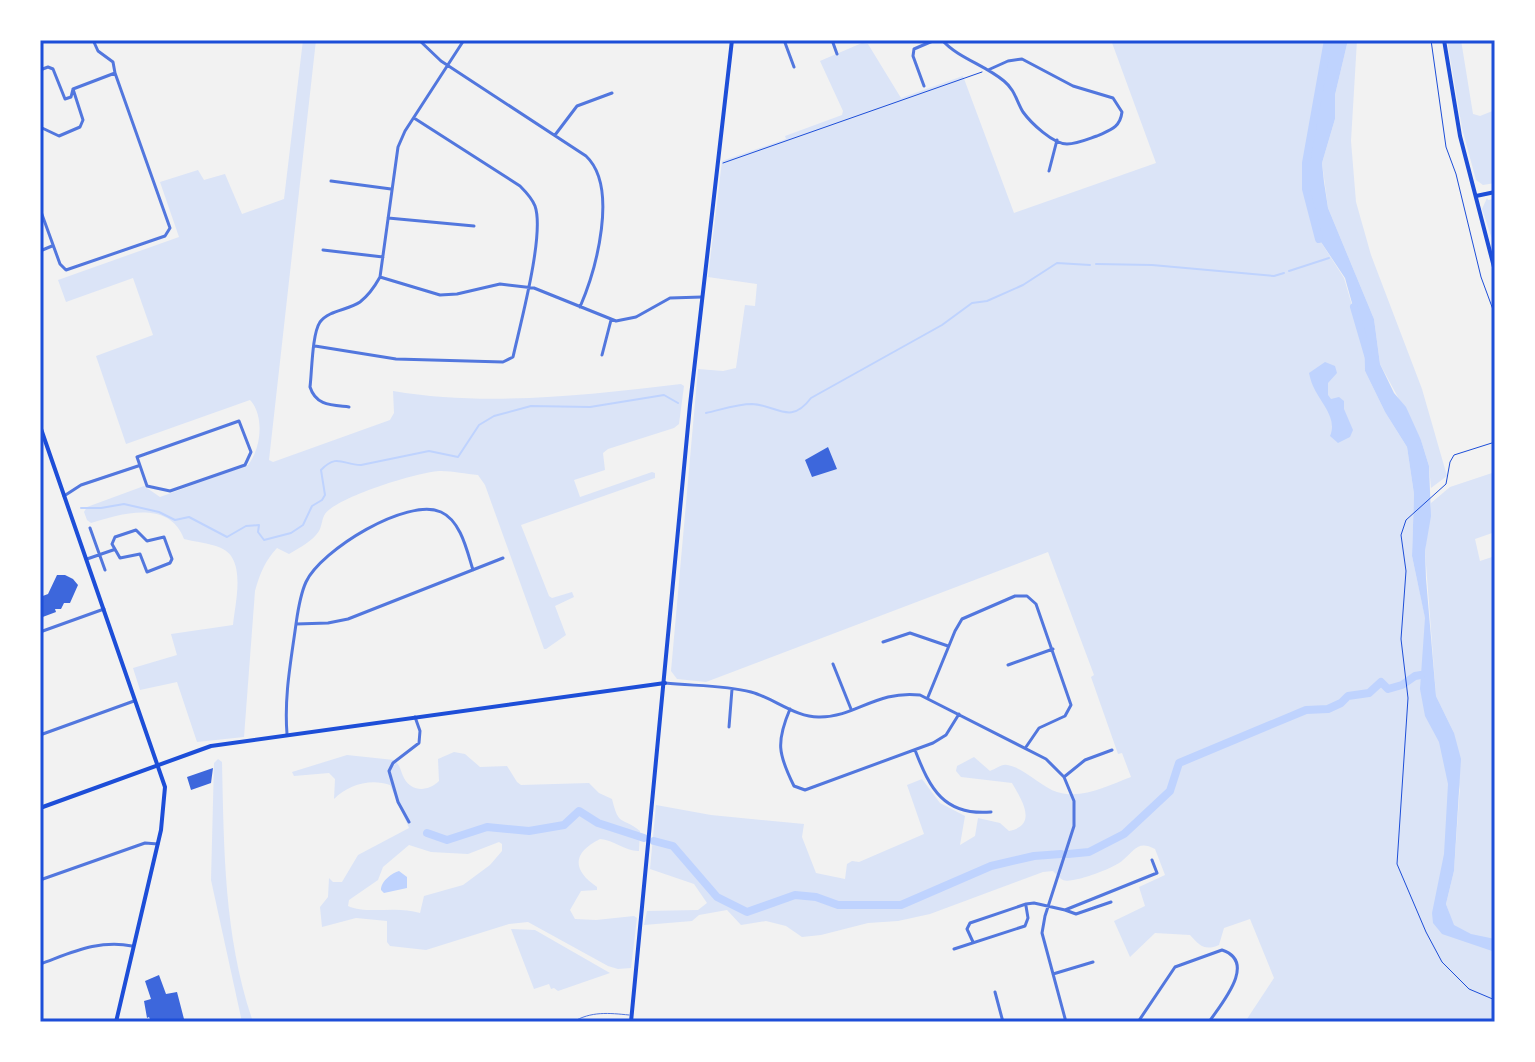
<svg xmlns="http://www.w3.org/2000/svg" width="1535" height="1062" font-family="'Fira Sans',sans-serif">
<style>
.green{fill:#dbe4f7;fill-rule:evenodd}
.water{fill:#bfd3fe}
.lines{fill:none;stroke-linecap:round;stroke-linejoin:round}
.stream{stroke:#bfd3fe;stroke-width:2}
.river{stroke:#bfd3fe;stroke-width:8}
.building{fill:#3d67dc}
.path{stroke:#1d4ed8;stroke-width:1}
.service{stroke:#5277de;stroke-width:1}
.minor{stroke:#5277de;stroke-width:3}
.secondary{stroke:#1d4ed8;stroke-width:4}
.primary{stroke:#1d4ed8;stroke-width:4}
.neatline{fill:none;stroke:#1d4ed8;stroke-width:3}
</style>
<rect width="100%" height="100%" fill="#f2f2f2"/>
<path class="green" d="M303 40H316L269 460 273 462 390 420 394 413 393 391C488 407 586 395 681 384L684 386 679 424 674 428 608 449 603 453 605 470 574 480 580 497 652 472 655 473V478L521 525 549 596 552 598 572 592 574 597 555 606 566 635 546 649H544L485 485 478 475C466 474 453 471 441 471 420 471 337 497 325 514 322 518 322 526 319 531 313 541 299 548 289 554L277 548C265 561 260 573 255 591L244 737 197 742 177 682 140 690 133 668 177 655 171 634 233 625C235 603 247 559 221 548 210 543 195 542 184 539 169 499 121 514 91 523L87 520 84 512 87 507 144 486 160 497 248 465C261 449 265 416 250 400L126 444 96 356 153 335 133 278 66 302 58 280 179 237 160 182 198 170 204 180 225 174 242 214 284 199Z
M1111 40H1328L1319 84 1320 97 1313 140 1306 163 1319 239 1344 278 1364 346 1365 371 1385 412 1407 447 1414 494 1412 556 1425 617 1435 705 1454 733 1436 696 1425 551 1431 503 1450 487 1495 472V532L1475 539 1480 561 1495 556V1022H1245L1274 978 1250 919 1224 928 1219 945C1205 951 1200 946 1190 935L1155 933 1130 957 1114 921 1145 906 1139 887 1165 875 1155 849C1138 840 1135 850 1123 860 1115 868 1072 884 1063 880 1059 878 1056 874 1053 871L1043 872 930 914 898 921 868 923 821 935 802 937 786 926 766 921 741 925 727 910 699 915 692 921 644 925 647 911 698 910 707 903 694 884 650 869 656 805 711 815 804 824 802 837 816 873 845 879 847 864 852 861 859 862 924 834 907 785 922 779 940 803 965 816 960 845 975 836 978 818 1000 823 1009 831C1039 825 1021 799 1012 783L961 777 956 771 957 766 974 757 990 771C996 769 1001 764 1007 765 1021 766 1042 787 1057 792 1082 800 1109 785 1131 777L1122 753 1118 754 1091 677 1094 675 1048 552 706 682 677 679 671 671 698 369 723 371 736 368 745 305 755 306 757 284 708 277 722 161 786 139 785 136 842 115 843 111 820 61 862 43 868 44 901 98 963 76 1014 213 1156 163ZM1460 785 1454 871 1446 904 1450 915 1437 892Z
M1348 40H1357L1351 141 1356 202 1371 255 1422 389 1447 476 1431 488 1429 466 1421 440 1380 364 1374 319 1328 208 1322 163 1335 119V95Z
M1447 40H1461L1473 114 1480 116 1495 110V183L1483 185 1476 180 1462 128Z
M1487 198 1488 200 1495 199V248L1482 209Z
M454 752 465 754 480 767 507 766 517 782 521 785 589 783 599 793 612 799C619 828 622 816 640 831L639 851C627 852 614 840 600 839 572 853 572 870 597 887V890L581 891 570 910 575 919 596 920 634 916 637 918 631 968 618 969 608 966 528 922 509 924 426 950 390 946 387 942V921L356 918 322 927 320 907 328 897 329 878 333 882H342L358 855 409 828 390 785C370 778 348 785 334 799L335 779 329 773 294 776 292 772 347 755 394 760C401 766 400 770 404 778 412 793 429 791 439 781L438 759ZM499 842 502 844V851L490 865 463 885 424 896 420 913C396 905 368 915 348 906L349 900 378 880 383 867 409 845 431 852 468 854Z
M218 759 222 762C224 851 224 937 253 1022H242L211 880 214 763Z
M511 929 535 930 610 973 558 991 554 988 551 989 549 984 534 989Z"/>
<path class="water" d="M1328 40H1348L1335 95V119L1322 163 1324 182 1328 208 1374 319 1380 364 1394 393 1406 407 1421 440 1429 466 1431 516 1425 551 1426 579 1436 696 1454 733 1461 759 1454 871 1446 904 1454 925 1471 934 1495 939V952L1442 934 1433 923 1432 913 1444 854 1448 784 1439 742 1425 716 1420 689 1425 618 1412 556 1414 494 1407 447 1385 412 1365 371 1364 346 1345 278 1319 239 1306 189V163L1313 140 1320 97 1319 84Z
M1325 362 1335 366 1337 373 1328 383V395L1331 399 1339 397 1344 401V409L1353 430 1350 437 1338 443 1330 436C1338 418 1320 402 1313 386 1311 382 1310 377 1309 373Z
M399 871 407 877V888L384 893 381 890C381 881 392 873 399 871Z"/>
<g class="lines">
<path class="stream" d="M1096 264 1152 265 1274 276 1284 273
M1289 271 1329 258
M706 413C720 410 737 404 752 404 777 405 790 426 811 398L942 325 972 303 987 301 1023 285 1057 263 1090 265
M81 508H101L124 504 159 512 175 520 189 517 227 537 246 526 259 525 258 532 264 540 291 533 303 525 312 506 322 500 325 495 321 470C337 453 343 465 361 465L429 451 458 457 479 425 494 416 531 406 590 407 664 395 678 403"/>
<path class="river" d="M1319 239 1306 189V163L1328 40
M1354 307 1368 355
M427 833 447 840 487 827 529 831 564 825 579 811 598 823 644 838
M654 841 673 846 717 897 747 912 795 895 816 897 838 905H901L991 866 1034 856 1061 854
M1068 854 1089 852 1124 834 1170 791 1179 763 1306 710 1328 709 1341 703 1348 696 1369 693 1381 682 1388 689 1402 685 1415 676 1421 675"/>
</g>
<path class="building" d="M828 447 837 469 812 477 805 460Z
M57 575H65L73 579 78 585 70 603H64L61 609H55L56 612 40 618V597L48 594Z
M213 768 211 783 191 790 187 777Z
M159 975 166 994 177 992 184 1019 177 1022H151L149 1017 147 1018 144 1001 151 999 145 981Z"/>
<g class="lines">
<path class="path" d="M1431 40 1446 147 1456 174 1481 277 1495 315
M723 163 982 72
M1495 442 1454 455 1450 462 1446 484 1406 520 1401 535 1406 571 1401 639 1408 698 1397 864 1426 932 1442 962 1469 989 1495 1000"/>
<path class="service" d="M573 1022C591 1011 609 1013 629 1015"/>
<path class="minor" d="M419 40 441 61 586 156C619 187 596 270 580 307
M784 40 794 67
M832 40 837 54
M942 40C958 58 985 65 1004 81 1015 90 1016 100 1023 112 1031 123 1053 144 1067 144 1077 144 1088 139 1097 136 1110 130 1120 128 1122 112L1113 98 1073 86 1022 59 1008 61 988 70
M539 41 546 40
M40 70 48 67 53 69 65 99 71 97 73 89 115 73
M924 86 913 56 914 49 935 40
M40 127 59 136 80 127 83 120 73 89
M555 135 577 106 612 93
M1049 171 1057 140
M331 181 391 189
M40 209 60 264 66 270 165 236 170 228 115 73 113 62 98 51 93 40
M388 218 474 226
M323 250 383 257
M40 251 52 246
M380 277 440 295 457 294 500 284 534 288 616 321 636 317 670 298 702 297
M315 346 396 359 503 362 513 357C520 325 545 234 535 206 532 198 526 192 520 186L414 118
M602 355 611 320
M349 407C332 405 316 406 310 387 312 371 312 334 320 322 329 310 349 310 360 302 369 295 375 286 380 277L398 147 405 131 464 40
M239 421 251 452 245 465 170 491 147 486 137 457Z
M64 496 81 485 138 466
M90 528 105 570
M136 530 147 541 164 537 172 559 170 563 147 572 140 554 120 558 112 544 115 537Z
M87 559 113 550
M296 624 328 623 348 619 503 558
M40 632 104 609
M883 642 910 633 948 646
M833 664 851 709
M1008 665 1053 649
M665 683C693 686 724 685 751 692 774 698 796 718 820 717 856 717 876 690 920 695L1046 759 1064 777 1074 801V826L1045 916 1042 933 1066 1022
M928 697 955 631 962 619 1015 596H1027L1036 604 1071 705 1065 716 1039 728 1026 747
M790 709C776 742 778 754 794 786L805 790 933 743 946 735 959 714
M729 727 732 689
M287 734C284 696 291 661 296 624 298 610 300 595 306 582 321 550 407 497 441 512 461 521 467 551 473 570
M40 735 134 701
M915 750C930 789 944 816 991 812
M1064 777 1085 760 1112 750
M409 822 398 802 389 771 393 763 419 743 420 731 415 717
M40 880 145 843 158 844
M1065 910 1076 914 1111 902
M973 942 967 929 970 923 1026 904 1034 903 1065 910 1157 873 1152 860
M954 949 1025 926 1028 918 1026 906
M40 964C71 953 99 939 132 946
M1053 974 1093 962
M995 992 1003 1022
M1138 1022 1175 967 1222 950C1258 962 1221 1004 1209 1022"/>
<path class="secondary" d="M1476 196 1495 192
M40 808 211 746 665 683"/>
<path class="primary" d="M1444 40 1460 136 1495 271
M40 426 165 787 161 830 116 1022
M631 1022 690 405 732 40"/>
</g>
<rect width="1535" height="1062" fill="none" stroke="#ffffff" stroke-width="84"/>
<rect x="42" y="42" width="1451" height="978" class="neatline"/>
</svg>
